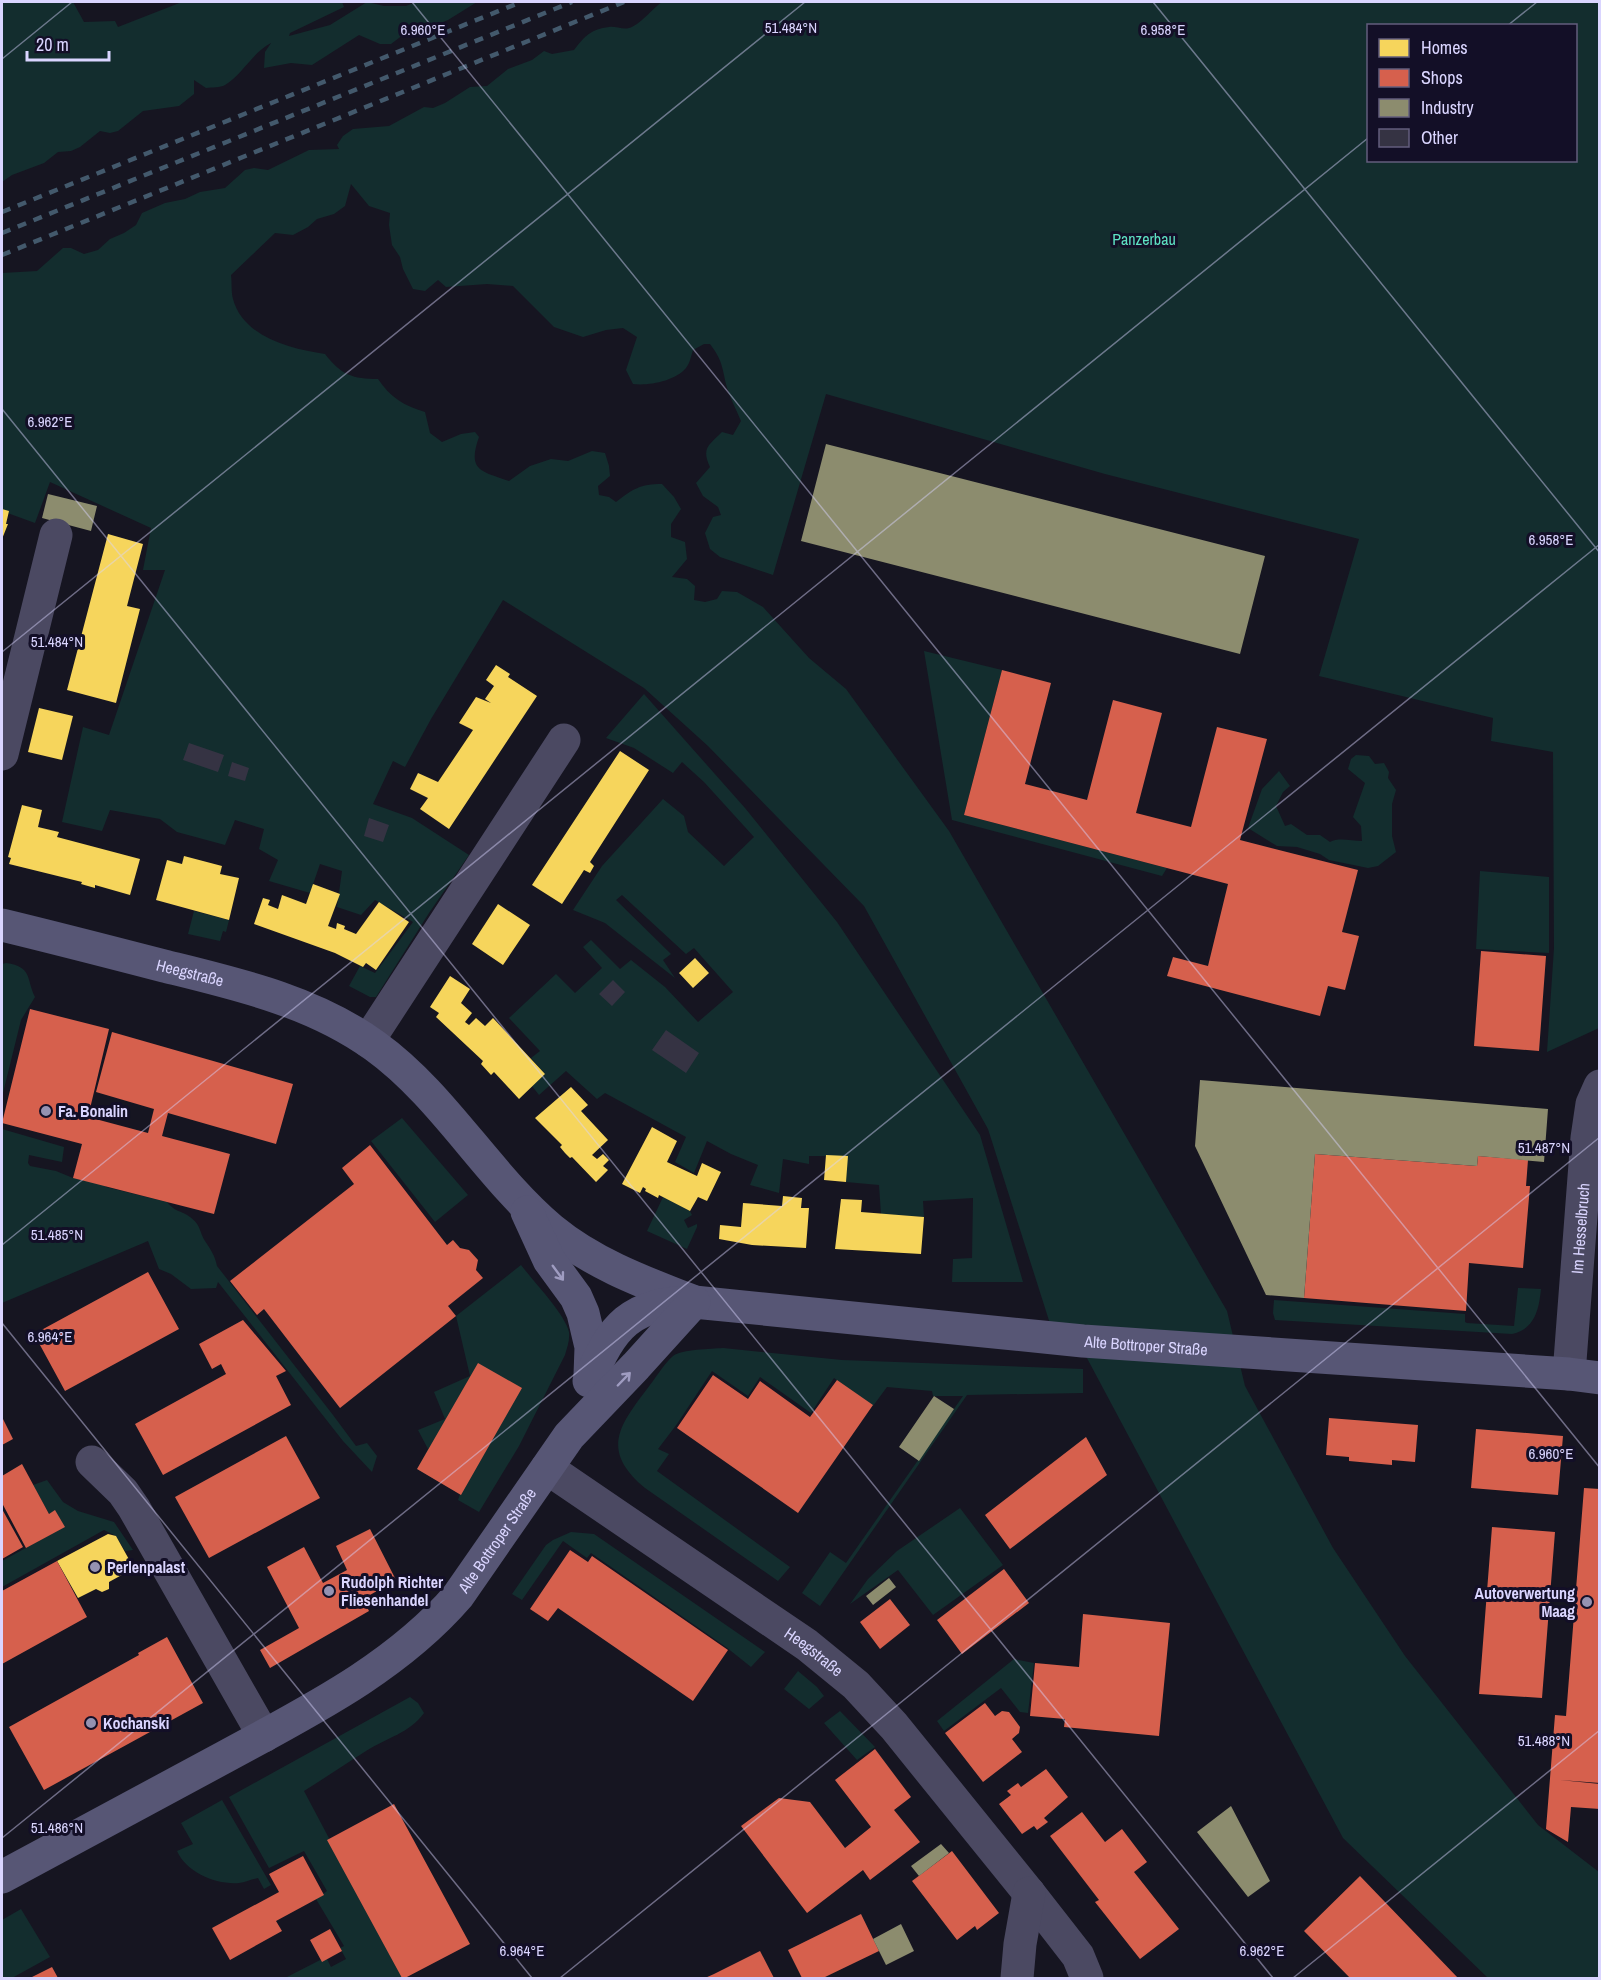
<svg xmlns="http://www.w3.org/2000/svg" width="1601" height="1980" font-family="'Archivo Narrow',sans-serif">
<style>
.green{fill:#132d2e;fill-rule:evenodd}
.homes{fill:#f6d55c}
.shops{fill:#d6604d}
.industry{fill:#8c8c6e}
.building{fill:#353343}
.lines{fill:none;stroke-linecap:round;stroke-linejoin:round}
.street{stroke:#4b4962;stroke-width:33}
.secondary{stroke:#575675;stroke-width:33}
.rail{stroke:#43596c;stroke-width:4.5;stroke-dasharray:9 8;stroke-linecap:butt}
.oneway{stroke:#9f9cc1}
.ticks{fill:none;stroke:#dad5ff;stroke-width:1.5;stroke-opacity:0.45}
.poi-dot{fill:#9592b1;stroke:#130f27;stroke-width:2}
.labels{text-anchor:middle;dominant-baseline:central;stroke-width:6;stroke-linejoin:round;paint-order:stroke}
.park-label{font-size:16px;fill:#5ee2c3;stroke:#130f27}
.street-label{font-size:16px;fill:#dad5ff;stroke:#130f27}
.poi-label{font-size:16px;font-weight:bold;fill:#dad5ff;stroke:#130f27;text-anchor:start}
.ticks-label{font-size:15px;text-anchor:middle;fill:#dad5ff;stroke:#130f27;stroke-width:6;stroke-linejoin:round;paint-order:stroke}
</style>
<rect width="100%" height="100%" fill="#161521"/>
<path class="green" d="M2 2H73L84 22 115 21 118 27 182 2H342L344 7 290 33 289 36 330 25 367 2 384 6H406L416 2H477L448 20 433 26 416 25 391 44H380L359 35 312 65 291 63 264 68 265 52 271 43C253 52 243 74 225 85 220 88 212 87 206 88L194 80V94L179 106 143 111 118 131 110 133 100 131 80 147 71 151 58 152 44 163 12 175 2 182Z
M662 2H1599V1028L1547 1052 1554 948 1553 752 1491 741 1493 718 1319 676 1359 539 1105 474 826 394 773 575 720 557 710 549 705 533 713 517 721 515 718 507 703 496 696 483 710 467C701 448 709 445 722 432L733 435 741 421C736 409 729 396 726 384 722 366 722 360 710 344H704L693 350C691 356 690 363 686 368 675 381 649 386 633 384L626 370 637 337 623 328 606 330 583 337 554 327 513 286 487 284 446 287 438 280 425 291 413 289 403 269 400 257 392 245 389 225 390 213 369 206 351 184 345 206 334 214 317 219 308 227 293 235 275 233 231 275C232 282 231 292 233 299 243 337 291 349 325 354 341 375 353 379 378 379 390 397 404 406 425 412L430 433 442 442 461 434 475 432 479 437C467 471 481 471 509 481L530 466 551 459 568 461 592 451 605 453 609 466 610 476 598 486 599 495 609 497 616 502C633 489 640 484 662 484L674 497 681 509 671 524V537L685 542 687 559 672 577 687 579 695 586 694 600 705 602 717 599 722 591 737 592 763 607 809 658 846 689 949 831 1227 1311 1245 1386 1333 1548 1405 1656 1538 1825 1599 1872V1978H1488L1343 1838 1080 1345 1053 1333 988 1129 864 906 708 746 644 688 503 600 431 719 405 767 393 761 373 804 412 818 469 855 429 913 376 997H370L349 986 360 966 375 973 413 922 375 900 361 915 337 907 342 871 320 864 310 893 269 881 278 860 259 849 264 829 235 820 225 845 177 832 160 819 110 810 102 831 62 822 83 727 109 735 165 570H143L151 528 50 482 35 523 2 511V273L37 271 63 248H71L84 254 98 250 110 239 124 233 136 225 142 213 165 203 185 199 200 192 225 188 245 170 254 168 268 170 309 150 339 149 337 145 343 136 353 129 389 126 424 107 433 108 445 103 470 87 487 86 508 69 532 60 544 51 552 54 574 50C585 36 591 29 609 27 615 26 623 30 629 28 639 26 653 8 662 2ZM1368 26H1576V160H1368Z
M924 651 1002 670 964 815 1167 868 1162 876 952 820Z
M644 694 745 808 837 922 980 1135 1023 1282H952L953 1259 972 1258 973 1198 923 1201 924 1217 881 1214 879 1185 846 1182 847 1156H809V1164L783 1159 779 1193 750 1185 758 1165 731 1154 707 1141 694 1173 675 1162 686 1137 605 1093 597 1099 566 1071 539 1095 532 1086 545 1074 531 1058 540 1051 509 1018 556 974 575 993 602 968 583 947 591 940 620 969 631 960 665 987 698 1022 733 992 694 948 686 954 622 895 616 900 671 954 663 960 675 978 605 923 573 910 602 866 663 799 684 816 688 832 724 866 754 837 704 782 682 762 673 773 634 748 606 738Z
M1356 755 1369 756 1375 764 1384 763 1389 772 1388 778 1396 790 1392 804V836L1396 852 1378 866 1368 868 1329 860 1320 854 1297 847 1277 846 1248 828 1262 789 1279 771 1290 786 1283 792 1276 806 1285 826 1291 824 1307 835H1320L1330 842C1339 837 1351 841 1362 841L1361 826 1353 817 1365 783 1348 769 1351 759Z
M1480 871 1549 877V953L1476 949Z
M194 911 229 920 226 932 223 931 220 941 188 934Z
M6 963C33 967 26 979 35 997L21 1020 2 1097V964Z
M402 1118 468 1195 435 1222 371 1141Z
M2 1129 64 1147 62 1162 29 1155 28 1163 30 1166 56 1171 73 1178 86 1174 101 1180 106 1187 167 1202C176 1213 181 1210 190 1217 201 1225 199 1231 205 1241 211 1250 215 1256 217 1266L333 1415 356 1446 367 1443 377 1456 372 1472 343 1441 218 1282 216 1288 191 1289 171 1274 159 1269 148 1241 2 1303Z
M663 1197 690 1211 692 1215 684 1220 688 1228 697 1224V1227L687 1249 647 1231Z
M521 1265C533 1281 565 1314 569 1332 570 1340 567 1348 565 1355L519 1446 479 1512 458 1500 460 1494 417 1469 428 1449 418 1430 445 1419 434 1392 470 1376 456 1316Z
M1518 1288 1541 1289C1539 1309 1535 1329 1512 1334L1275 1320 1273 1313 1274 1300 1465 1314V1322L1467 1323 1514 1326Z
M723 1348 842 1360 1083 1369V1393L967 1395 820 1606 802 1593 830 1552 846 1563 963 1396H933L932 1391 887 1387 873 1406 834 1378 811 1413 760 1377 748 1396 712 1371 677 1424 658 1449 669 1454 657 1471 790 1567 778 1581 645 1488C601 1451 618 1427 647 1389 655 1379 663 1365 673 1356 682 1349 711 1349 723 1348Z
M47 1480 63 1502 78 1511 114 1522 133 1550 125 1551 116 1536 104 1530 2 1587V1561L64 1527 55 1511 49 1514 33 1485Z
M960 1508 1003 1565 933 1615 898 1570 850 1604 868 1579 897 1551Z
M571 1532 594 1534 765 1652 751 1667 726 1647 591 1553 587 1558 563 1541 522 1600 512 1594 546 1545 553 1540Z
M1014 1659 1034 1663 1028 1713 1020 1712 1001 1688 944 1731 937 1721Z
M798 1671 817 1687 824 1696 809 1709 784 1689Z
M410 1697 418 1703 424 1713C410 1733 386 1738 366 1751 345 1764 325 1778 304 1791L403 1978H285L326 1957 331 1967 346 1959 340 1948 344 1946 316 1899 327 1891 304 1851 269 1868 229 1797Z
M840 1711 875 1747 857 1760 824 1723Z
M222 1800 271 1885 264 1889 258 1878C252 1879 245 1882 239 1883 216 1885 186 1872 177 1851L193 1844 181 1823Z
M21 1909 50 1957 12 1978H2V1920Z"/>
<path class="homes" d="M2 509 9 511 6 524H8L2 539Z
M108 534 143 544 127 606 140 609 116 703 67 690Z
M496 665 510 674 508 677 537 696 449 829 420 809 428 798 410 789 418 773 438 782 473 730 459 723 476 697 491 703 485 699 494 686 486 680Z
M39 708 73 716 62 760 28 752Z
M620 751 649 770 590 862 594 866 590 873 584 870 562 904 532 885Z
M22 805 42 810 38 827 59 832 57 837 140 859 130 895 95 885V888L81 884 82 882 9 864 11 858 8 857Z
M184 856 222 866 220 874 239 878 229 920 156 900 167 860 182 864Z
M313 884 340 894 328 926 336 929 337 923 345 926 344 929 356 934 379 902 409 922 376 970 366 963 363 967 335 953 254 924 263 898 270 900 268 905 278 909 282 895 306 904Z
M498 904 530 925 503 965 472 944Z
M695 958 709 973 693 988 679 973Z
M450 976 470 989 461 1003 472 1013 465 1022 469 1025 476 1018 485 1026 493 1018 545 1074 519 1099 494 1072 491 1075 481 1064 483 1061 436 1017 439 1013 430 1007Z
M571 1087 588 1105 581 1111 608 1140 592 1155 597 1159 603 1154 609 1160 603 1166 608 1170 596 1182 572 1157 570 1158 565 1153 560 1147 562 1145 535 1118Z
M652 1127 677 1141 667 1162 697 1176 702 1163 721 1172 707 1201 698 1197 690 1211 659 1195 658 1198 645 1191 646 1189 643 1187 640 1193 622 1184Z
M826 1155 848 1156 846 1182 824 1180Z
M783 1196 802 1198 801 1208H809L806 1248 752 1245 719 1239 720 1225 741 1227 743 1203 782 1206Z
M841 1199 862 1200 861 1212 924 1217 921 1254 835 1249Z
M108 1534 116 1536 131 1563 129 1571 109 1582V1589L102 1592 96 1589 78 1598 57 1561Z"/>
<path class="shops" d="M1002 670 1051 683 1025 784 1087 800 1113 700 1162 713 1136 813 1191 827 1217 727 1267 739 1240 840 1358 870 1342 932 1359 936 1345 990 1328 986 1320 1016 1167 976 1173 957 1208 966 1228 884 964 815Z
M1481 951 1546 956 1539 1051 1474 1046Z
M30 1009 109 1029 88 1117 148 1133 154 1109 96 1092 112 1032 293 1084 276 1144 168 1113 162 1136 230 1154 214 1214 73 1178 82 1144 2 1123Z
M370 1145 447 1245 453 1240 460 1248 469 1250 478 1260 476 1270 483 1278 448 1306 456 1316 340 1408 264 1309 257 1315 230 1281 354 1184 342 1168Z
M1315 1154 1477 1166 1478 1156 1528 1160 1526 1186H1530L1523 1268 1469 1263 1466 1311 1304 1298Z
M148 1272 179 1329 65 1391 34 1334Z
M243 1320 286 1371 276 1376 291 1405 163 1475 135 1424 226 1374 221 1364 212 1369 199 1344Z
M478 1363 522 1388 461 1495 417 1469Z
M713 1375 748 1399 760 1381 810 1417 837 1380 873 1405 798 1513 677 1428Z
M2 1417 13 1439 2 1445Z
M1329 1418 1418 1425 1415 1462 1392 1460V1465L1349 1461V1457L1326 1455Z
M1476 1429 1563 1436 1558 1495 1471 1488Z
M286 1436 320 1498 209 1558 175 1497Z
M1086 1437 1107 1475 1010 1549 985 1515Z
M22 1464 49 1514 55 1510 65 1527 26 1548 2 1503V1476Z
M1584 1488 1600 1489V1783L1560 1780 1600 1784V1809L1571 1807 1568 1842 1546 1829 1555 1715 1566 1716Z
M2 1509 23 1547 2 1559Z
M1492 1527 1555 1532 1542 1698 1479 1694Z
M370 1529 396 1580 363 1599 369 1611 270 1668 260 1650 299 1628 267 1567 304 1547 323 1583 347 1570 336 1546Z
M570 1550 588 1562 592 1556 728 1650 693 1701 558 1608 548 1621 530 1609Z
M57 1561 87 1617 2 1664V1591Z
M1004 1569 1029 1603 962 1654 937 1620Z
M890 1599 910 1625 880 1649 860 1622Z
M1083 1614 1170 1623 1159 1736 1064 1727 1065 1719 1030 1716 1035 1663 1079 1667Z
M167 1637 203 1703 44 1790 9 1727 139 1655 138 1653Z
M985 1703 995 1716 1002 1711 1009 1712 1020 1727 1019 1733 1012 1739 1022 1752 983 1782 945 1733Z
M875 1749 911 1797 894 1810 920 1842 870 1880 863 1870 807 1913 741 1826 779 1798 810 1802 845 1848 871 1827 835 1780Z
M1046 1769 1068 1797 1044 1818 1048 1822 1037 1830 1034 1826 1022 1834 999 1804 1011 1795 1007 1791 1018 1783 1021 1787Z
M394 1804 470 1944 405 1978H402L327 1840Z
M1082 1812 1105 1842 1122 1829 1147 1862 1134 1872 1179 1929 1140 1959 1095 1902 1099 1900 1050 1836Z
M952 1851 999 1913 977 1930 975 1926 957 1940 912 1881Z
M303 1856 324 1895 276 1921 282 1931 230 1960 212 1928 279 1892 269 1874Z
M1360 1876 1458 1978H1350L1304 1931Z
M861 1914 879 1951 823 1978H802L788 1950Z
M330 1929 342 1951 322 1962 310 1940Z
M760 1951 774 1978H705L714 1974Z
M52 1967 58 1978H30Z"/>
<path class="industry" d="M826 444 1265 556 1240 654 801 541Z
M48 494 97 506 91 531 42 518Z
M1200 1080 1548 1109 1544 1162 1478 1156 1477 1166 1315 1154 1304 1298 1266 1295 1195 1146Z
M934 1396 954 1409 919 1461 899 1447Z
M889 1578 896 1587 873 1605 866 1596Z
M1231 1806 1270 1881 1248 1897 1197 1832Z
M941 1844 949 1853 919 1876 911 1866Z
M901 1924 914 1951 886 1965 873 1939Z"/>
<path class="building" d="M189 743 224 755 218 772 183 760Z
M232 762 249 768 245 781 228 776Z
M369 818 389 825 383 842 364 836Z
M613 980 625 992 612 1006 599 994Z
M666 1030 699 1053 686 1073 652 1050Z"/>
<g class="lines">
<g class="street">
<path d="M2 754 56 535"/>
<path d="M368 1041 564 740"/>
<path id="s1" d="M1569 1374 1587 1138 1592 1104 1600 1086"/>
<path d="M92 1462 123 1492 134 1508 264 1736"/>
<path id="s2" d="M547 1468 807 1645 856 1685 894 1726 1029 1893 1078 1956 1087 1978"/>
<path d="M1017 1978 1020 1944 1029 1893"/>
</g>
<g class="secondary">
<path id="s3" d="M2 925C56 938 110 952 164 966 237 984 313 1001 375 1046 443 1095 487 1175 551 1229 592 1263 643 1282 692 1301"/>
<path d="M527 1212 549 1260 576 1297 583 1313 591 1347 590 1375"/>
<path id="s4" d="M589 1381C612 1326 630 1303 694 1302L1083 1341 1569 1374 1600 1378"/>
<path id="s5" d="M2 1877C74 1838 146 1799 219 1760 303 1714 394 1670 458 1596L569 1436 636 1366 694 1302"/>
</g>
<path class="rail" d="M2 212 521 2
M2 233 572 2
M2 255 624 2"/>
</g>
<defs><path id="oneway-shaft" d="M-6 0H5M1.5-3L5.5 0L1.5 3" fill="none" stroke-width="1.6" stroke-linecap="round" stroke-linejoin="round" transform="scale(1.5)"/></defs>
<g class="oneway">
<use href="#oneway-shaft" transform="translate(558 1273) rotate(54)"/>
<use href="#oneway-shaft" transform="translate(624 1379) rotate(-46)"/>
</g>
<path class="ticks" d="M412 2 1600 1468M1153 2 1600 553M1507 26 1537 2M2 59 72 2M2 409 1273 1978M2 652 805 2M2 1245 1368 138M2 1323 532 1978M2 1838 1600 544M560 1978 1600 1137M1293 1978 1600 1730"/>
<g class="poi-dot">
<circle cx="46" cy="1111" r="6"/>
<circle cx="95" cy="1567" r="6"/>
<circle cx="329" cy="1591" r="6"/>
<circle cx="1587" cy="1602" r="6"/>
<circle cx="91" cy="1723" r="6"/>
</g>
<g class="labels">
<g class="park-label">
<text x="1144" y="239">Panzerbau</text>
</g>
<g class="street-label">
<text stroke="none"><textPath href="#s3" startOffset="194">Heegstraße</textPath></text>
<text stroke="none"><textPath href="#s1" startOffset="146">Im Hesselbruch</textPath></text>
<text stroke="none"><textPath href="#s4" startOffset="597">Alte Bottroper Straße</textPath></text>
<text stroke="none"><textPath href="#s5" startOffset="606">Alte Bottroper Straße</textPath></text>
<text stroke="none"><textPath href="#s2" startOffset="324">Heegstraße</textPath></text>
</g>
<g class="poi-label">
<text x="58" y="1111">Fa. Bonalin</text>
<text x="107" y="1567">Perlenpalast</text>
<text x="341" y="1582">Rudolph Richter<tspan x="341" dy="18">Fliesenhandel</tspan></text>
<text x="1575" y="1593" text-anchor="end">Autoverwertung<tspan x="1575" dy="18">Maag</tspan></text>
<text x="103" y="1723">Kochanski</text>
</g>
</g>
<g class="ticks-label">
<text x="791" y="33">51.484°N</text>
<text x="423" y="35">6.960°E</text>
<text x="1163" y="35">6.958°E</text>
<text x="50" y="427">6.962°E</text>
<text x="1551" y="545">6.958°E</text>
<text x="57" y="647">51.484°N</text>
<text x="1544" y="1153">51.487°N</text>
<text x="57" y="1240">51.485°N</text>
<text x="50" y="1342">6.964°E</text>
<text x="1551" y="1459">6.960°E</text>
<text x="1544" y="1746">51.488°N</text>
<text x="57" y="1833">51.486°N</text>
<text x="522" y="1956">6.964°E</text>
<text x="1262" y="1956">6.962°E</text>
</g>
<rect width="1601" height="1980" fill="none" stroke="#dad5ff" stroke-width="6"/>
<rect x="1367" y="24" width="210" height="138" fill="#130f27" stroke="#635e7d" stroke-width="1.5"/>
<rect x="1379" y="39" width="30" height="18" fill="#f6d55c" stroke="#635e7d" stroke-width="1.5"/>
<text x="1421" y="54" font-size="18" fill="#dad5ff">Homes</text>
<rect x="1379" y="69" width="30" height="18" fill="#d6604d" stroke="#635e7d" stroke-width="1.5"/>
<text x="1421" y="84" font-size="18" fill="#dad5ff">Shops</text>
<rect x="1379" y="99" width="30" height="18" fill="#8c8c6e" stroke="#635e7d" stroke-width="1.5"/>
<text x="1421" y="114" font-size="18" fill="#dad5ff">Industry</text>
<rect x="1379" y="129" width="30" height="18" fill="#353343" stroke="#635e7d" stroke-width="1.5"/>
<text x="1421" y="144" font-size="18" fill="#dad5ff">Other</text>
<path d="M27 51v9h82v-9" fill="none" stroke="#dad5ff" stroke-width="3"/>
<text x="36" y="51" font-size="18" fill="#dad5ff" stroke="#130f27" stroke-width="4.5" paint-order="stroke">20 m</text>
</svg>
